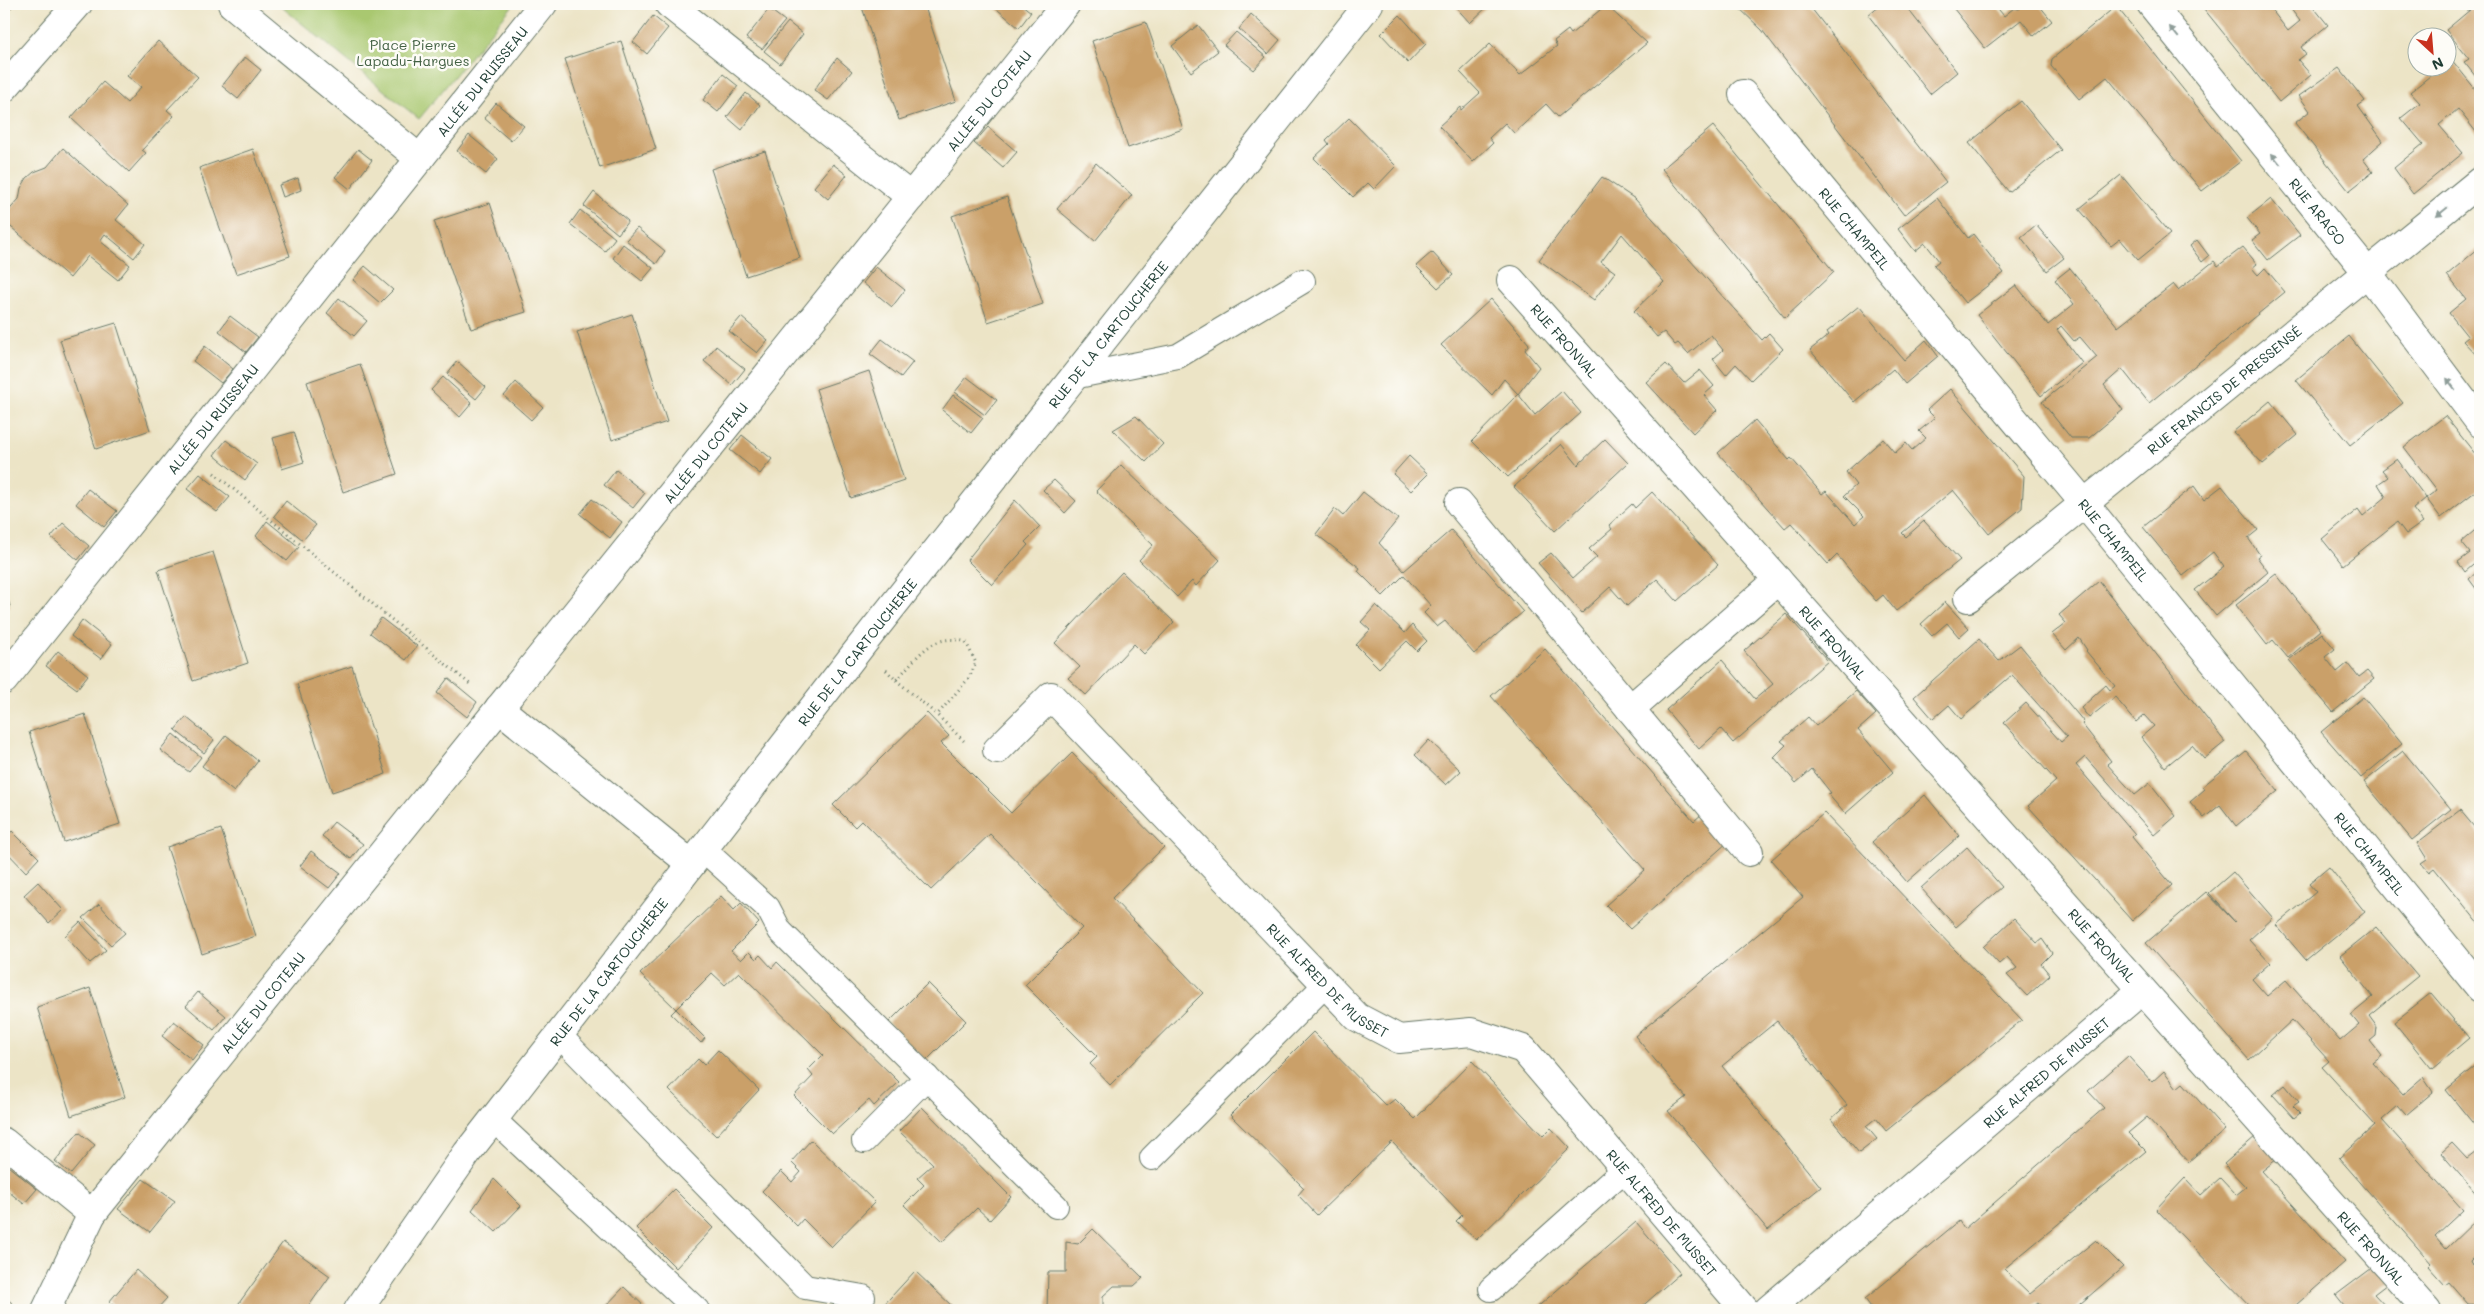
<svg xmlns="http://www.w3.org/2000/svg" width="2484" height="1314" font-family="Mali,sans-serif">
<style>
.green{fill:#a9c870;stroke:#648252}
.building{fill:#caa069}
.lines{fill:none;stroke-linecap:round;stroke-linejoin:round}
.lane-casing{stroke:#677767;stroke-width:26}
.street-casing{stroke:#677767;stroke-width:30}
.path{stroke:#677767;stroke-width:3;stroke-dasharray:1 4;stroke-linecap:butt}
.lane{stroke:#fff;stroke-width:24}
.street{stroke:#fff;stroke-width:28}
.oneway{fill:#8f9e9a}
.labels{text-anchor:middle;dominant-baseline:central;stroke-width:5;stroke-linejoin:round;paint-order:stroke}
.park-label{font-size:14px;fill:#426043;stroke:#fdfcf7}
.street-label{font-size:14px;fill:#1f3d34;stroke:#fdfcf7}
</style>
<rect width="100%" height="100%" fill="#fdfcf7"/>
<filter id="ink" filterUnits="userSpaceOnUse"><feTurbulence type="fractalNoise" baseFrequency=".02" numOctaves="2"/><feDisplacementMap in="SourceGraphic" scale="10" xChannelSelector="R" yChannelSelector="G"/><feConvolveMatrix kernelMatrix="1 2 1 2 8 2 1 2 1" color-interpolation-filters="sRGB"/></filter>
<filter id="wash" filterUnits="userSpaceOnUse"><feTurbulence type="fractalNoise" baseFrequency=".0096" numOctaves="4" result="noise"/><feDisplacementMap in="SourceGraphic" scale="20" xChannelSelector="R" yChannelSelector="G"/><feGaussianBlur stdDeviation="1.12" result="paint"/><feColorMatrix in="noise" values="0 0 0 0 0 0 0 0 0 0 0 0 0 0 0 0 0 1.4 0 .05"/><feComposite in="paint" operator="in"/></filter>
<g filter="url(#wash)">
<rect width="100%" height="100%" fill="#ece4c6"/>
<path class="green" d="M278 4H514L419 119Z"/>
<g id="blocks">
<path class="building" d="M4 4H15L6 13Z
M861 4H924L956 101 899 120Z
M991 4H1021L1031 12 1019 28Z
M1453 4H1490L1470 23Z
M1735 4H1808L1946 182 1904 215 1762 30Z
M1881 4H1904L1957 72 1930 94 1868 15Z
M1950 4H1994L2004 16 2014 8 2019 9 2026 4H2041L2039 5 2052 21 2034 36 2021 20 1985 48Z
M2200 4H2267L2288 31 2300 21 2290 8 2295 4H2311L2328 25 2301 47 2306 54 2298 60 2311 75 2279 102Z
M2477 4H2480V82L2464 62 2469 59 2446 30Z
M1606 5 1647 43 1558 117 1546 104 1514 133 1505 123 1489 138 1493 143 1473 162 1439 126 1460 107 1461 110 1480 93 1460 72 1490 44 1520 75 1557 46 1554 41 1568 30 1571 34Z
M2116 6 2241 161 2202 191 2107 77 2079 99 2051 66 2052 59Z
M769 9 785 21 762 49 746 38Z
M1251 14 1280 40 1268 54 1239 29Z
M1400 15 1426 44 1408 63 1381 34Z
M653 16 668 28 647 54 633 42Z
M788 22 803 34 780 64 764 51Z
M1146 22 1183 129 1128 148 1092 41Z
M1198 25 1218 51 1191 72 1172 46Z
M1236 32 1266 57 1254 70 1224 45Z
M158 41 198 77 167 110 174 116 142 150 146 153 129 172 71 118 103 82 127 103 141 87 127 76Z
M621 41 656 149 600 168 565 59Z
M245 57 261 70 238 99 222 86Z
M837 58 852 71 828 100 814 90Z
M2451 59 2480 95V137L2458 109 2439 125 2463 153 2413 194 2394 168 2423 144 2401 118 2420 103 2410 92 2440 68H2446V62Z
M2339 68 2365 101 2358 106 2383 141 2363 159 2373 172 2349 191 2295 123 2310 111 2299 96Z
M723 74 738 86 718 112 703 100Z
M746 93 760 105 742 130 727 117Z
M2021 101 2061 150 2009 192 1969 143Z
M496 103 524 126 511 141 484 118Z
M1349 118 1396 166 1374 189 1368 183 1353 197 1314 158 1329 144 1326 140Z
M1713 126 1834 272 1785 318 1662 169Z
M988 127 1017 152 1003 168 974 143Z
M469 135 498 159 486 174 457 151Z
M63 148 128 205 116 220 145 244 134 258 105 234 100 241 130 265 118 280 88 256 70 278 4 221V216L19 199 21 188 27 178 34 172 47 167Z
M253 149 290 256 236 274 199 168Z
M358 149 372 160 350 189 335 177Z
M765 151 800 258 746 276 711 169Z
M1096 163 1132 195 1095 241 1057 209Z
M833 164 847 175 828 199 814 187Z
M2121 175 2170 234 2138 260 2120 239 2111 246 2079 209Z
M1602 177 1635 199 1762 340 1769 333 1783 349 1751 380 1736 364 1726 375 1713 359 1723 350 1711 335 1688 354 1678 343 1675 345 1664 332 1657 337 1634 311 1664 282 1622 234 1601 262 1615 272 1594 300 1539 260Z
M298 178 301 190 283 197 279 185Z
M594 192 628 221 618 234 584 206Z
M1007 197 1043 304 988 322 952 216Z
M1937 198 1968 238 1973 234 2004 273 1965 303 1934 265 1939 261 1925 243 1915 251 1898 229Z
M2271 199 2300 235 2268 260 2252 240 2260 234 2247 218Z
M490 203 526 312 471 329 434 221Z
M580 210 615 238 605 251 570 224Z
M2036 225 2064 258 2047 271 2021 237Z
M637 228 665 251 656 264 626 240Z
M2197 240 2209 256 2202 262 2190 246Z
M623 244 653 268 642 281 613 258Z
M2243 247 2257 264 2252 268 2258 275 2265 268 2285 292 2149 403 2122 369 2104 385 2123 410 2089 438H2071L2042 402 2097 357 2080 337 2074 341 2061 326 2057 330 2082 363 2041 396 1977 315 2016 285 2048 325 2074 304 2055 280 2070 268 2118 327 2173 284 2178 290 2214 261 2218 266Z
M2480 247V359L2463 341 2468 337 2449 313 2466 299 2447 275Z
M1432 252 1453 275 1438 288 1416 266Z
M365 266 393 290 380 303 353 280Z
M876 267 905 290 892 307 863 283Z
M339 298 367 321 354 336 327 313Z
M1491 299 1529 344 1525 350 1539 367 1518 394 1535 415 1562 391 1581 413 1508 477 1472 441 1518 394 1504 379 1492 395 1441 345Z
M1859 306 1904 360 1926 340 1938 356 1905 384 1893 369 1854 402 1810 350 1829 335 1827 332Z
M632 314 667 422 612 440 577 332Z
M230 316 258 337 246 352 219 331Z
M741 317 768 340 757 353 729 331Z
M116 323 150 430 96 449 60 340Z
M2349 336 2403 403 2350 445 2296 380Z
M882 339 913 362 901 377 870 354Z
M205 346 233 369 221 383 193 361Z
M716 346 745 369 732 385 704 361Z
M457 361 486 387 476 399 447 374Z
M360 364 397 474 343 492 307 382Z
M1666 364 1684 383 1700 370 1714 386 1704 395 1717 410 1693 433 1646 382Z
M869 371 904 480 851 498 816 389Z
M443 377 472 403 460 417 431 390Z
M967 377 997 400 985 415 955 392Z
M516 382 543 407 531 420 504 396Z
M1950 389 2024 476 2022 508 1989 534 1953 490 1902 533 1906 537 1924 521 1960 560 1896 611 1883 595 1876 601 1837 555 1828 564 1791 523 1785 528 1718 453 1755 420 1789 460 1791 458 1822 494 1826 491 1855 524 1864 516 1844 496 1856 485 1846 472 1883 439 1895 453 1906 443 1912 450 1926 438 1919 431 1935 418 1927 410Z
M953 395 983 418 971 433 942 410Z
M2270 401 2298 435 2263 464 2233 432Z
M1136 416 1163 444 1146 462 1113 430Z
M2445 416 2480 460V488L2441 518 2426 498 2437 490 2404 447Z
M294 432 304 462 282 469 273 438Z
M742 435 772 459 760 474 730 450Z
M1605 439 1628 463 1555 531 1514 487 1561 444 1578 465Z
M226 440 257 464 245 480 214 455Z
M1409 456 1428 474 1411 491 1393 474Z
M2397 459 2426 498 2413 509 2423 522 2406 534 2397 522 2343 565 2322 539 2358 509 2363 516 2386 497 2378 484 2388 477 2382 470Z
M1121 465 1220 560 1196 586 1192 581 1177 597 1139 560 1153 545 1096 491Z
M616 470 645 493 633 508 604 485Z
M200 474 230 497 217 512 187 489Z
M1054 480 1076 501 1065 513 1043 490Z
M2194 486 2204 500 2222 486 2258 530 2248 538 2260 555 2257 557 2268 572 2216 616 2195 590 2224 567 2213 552 2183 576 2143 527Z
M88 489 117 511 104 527 76 504Z
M1363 492 1398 519 1379 543 1404 571 1451 530 1523 612 1474 654 1445 621 1437 627 1424 613 1431 606 1404 575 1383 596 1358 571 1360 568 1316 534 1335 509 1343 516Z
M1652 492 1718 565 1677 601 1657 579 1627 606 1610 587 1582 613 1538 563 1551 553 1573 578 1597 557 1589 549 1612 529 1609 525 1632 504 1635 508Z
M592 499 622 522 610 538 580 514Z
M1015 500 1040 527 1025 542 1028 545 992 585 967 560Z
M286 501 316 525 303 540 274 516Z
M267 521 299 547 287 561 256 536Z
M63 523 89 546 78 560 51 537Z
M2480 526V559L2465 572 2458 562 2470 553 2461 542Z
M213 552 248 663 193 681 158 570Z
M2478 571 2480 574V594L2469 579Z
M1122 572 1174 622 1144 654 1134 644 1086 695 1068 678 1080 667 1055 643Z
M2276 574 2321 630 2288 658 2273 640 2267 645 2236 605Z
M2099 581 2225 742 2204 759 2192 745 2165 767 2141 737 2154 726 2144 715 2136 722 2115 697 2089 718 2081 708 2106 685 2110 690 2115 686 2086 651 2087 650 2079 638 2066 650 2052 634 2066 623 2059 615Z
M4 587 10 606 4 609Z
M1945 602 1969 628 1959 637 1947 623 1932 636 1921 624Z
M1376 605 1405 633 1412 625 1427 641 1417 651 1407 641 1379 668 1356 645 1370 630 1361 622Z
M1786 614 1828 661 1733 743 1721 729 1699 749 1666 710 1722 660 1755 699 1773 684 1744 651Z
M381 618 417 646 406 660 370 633Z
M82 620 112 644 101 659 71 636Z
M2322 633 2335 649 2325 657 2337 672 2348 663 2359 677 2367 671 2374 679 2333 712 2289 660Z
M1979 639 1999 661 2020 645 2084 722 2082 724 2111 761 2107 764 2135 795 2150 783 2176 816 2154 835 2085 757 2076 765 2135 834 2132 837 2172 885 2132 921 2028 806 2056 781 2004 723 2026 703 2061 742 2067 737 2012 675 1961 719 1949 705 1933 719 1914 697Z
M1545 649 1694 821 1703 813 1728 842 1630 929 1606 905 1645 870 1491 696Z
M58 651 88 675 77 689 46 666Z
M352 666 386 774 332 792 297 684Z
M448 678 477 702 467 717 437 693Z
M1856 691 1876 714 1858 730 1893 772 1845 814 1828 794 1831 793 1812 769 1796 783 1774 757 1786 745 1781 741 1808 717 1816 726Z
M2363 697 2402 744 2361 778 2321 732Z
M927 713 949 736 941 743 1011 813 1072 753 1164 847 1112 898 1203 993 1110 1085 1090 1064 1097 1057 1025 985 1082 928 990 834 931 890 862 820 855 827 833 805Z
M85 714 120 824 64 842 29 732Z
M186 717 214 740 204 753 175 730Z
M173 734 201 757 189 772 160 750Z
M226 735 258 761 234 792 202 766Z
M1429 740 1461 771 1446 785 1415 755Z
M2246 751 2278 791 2236 826 2220 805 2204 818 2190 802 2205 789 2203 786Z
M2403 751 2451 809 2412 840 2364 782Z
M1925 795 1959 836 1907 882 1872 842Z
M2460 810 2480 834V925L2434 868 2429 872 2421 863 2427 859 2417 843Z
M1824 813 2022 1020 1886 1131 1876 1118 1866 1126 1877 1139 1859 1153 1831 1119 1847 1105 1777 1021 1722 1066 1821 1187 1768 1230 1668 1111 1686 1097 1635 1036 1803 897 1771 860Z
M334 822 363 844 351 859 322 836Z
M221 829 256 936 202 954 167 847Z
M12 831 39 858 26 872 4 849V840Z
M1967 847 2002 887 1956 927 1921 888Z
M311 851 341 873 329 888 300 866Z
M2329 867 2365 912 2306 960 2276 925 2316 892 2309 884Z
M2233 872 2273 918 2249 940 2270 963 2252 979 2267 996 2286 980 2340 1041 2359 1025 2351 1015 2373 997 2340 956 2376 927 2418 976 2369 1016 2377 1027 2376 1036 2370 1041 2382 1056 2373 1063 2402 1095 2423 1077 2433 1092 2406 1115 2398 1106 2382 1120 2463 1210 2435 1236 2446 1249 2480 1216V1252L2471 1261 2473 1265 2480 1259V1305L2468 1304 2449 1282 2445 1285 2428 1266 2431 1263 2339 1158 2375 1125 2322 1067 2329 1061 2292 1020 2249 1060 2146 943 2206 892 2235 922 2209 893Z
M38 882 63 910 49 923 24 895Z
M721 896 734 910 741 903 759 923 731 951 741 960 749 952 756 959 760 955 772 968 777 962 899 1082 874 1106 869 1100 832 1134 794 1096 813 1076 808 1070 823 1055 739 972 725 985 712 973 676 1009 640 974Z
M99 904 125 933 111 945 83 918Z
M2014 918 2037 943 2042 939 2052 953 2041 964 2050 975 2027 996 2007 975 2017 968 2007 957 1999 964 1983 947Z
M80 922 106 950 90 963 65 936Z
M928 983 966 1021 926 1061 888 1023Z
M90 988 125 1097 71 1116 37 1007Z
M198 992 226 1016 214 1030 186 1006Z
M2431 993 2469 1038 2432 1069 2394 1022Z
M676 1009 705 1038 701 1043 671 1014Z
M174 1021 204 1045 192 1060 162 1036Z
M1313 1032 1386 1106 1395 1099 1415 1119 1472 1061 1543 1136 1551 1128 1570 1148 1476 1240 1456 1221 1462 1215 1392 1142 1317 1215 1298 1195 1304 1188 1230 1115Z
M718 1050 759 1090 716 1136 669 1090 698 1059 704 1065Z
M2128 1056 2152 1082 2164 1071 2177 1088 2183 1083 2225 1130 2188 1162 2147 1117 2128 1133 2146 1151 2004 1269 2030 1294 2096 1240 2123 1267 2073 1310H2046L2038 1302 2028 1310H1873L1865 1299 1959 1221 1964 1229 2104 1108 2088 1091Z
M2480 1062V1132L2446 1090Z
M2285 1085 2299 1102 2293 1106 2300 1113 2294 1118 2273 1095Z
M922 1107 1011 1197 990 1220 977 1208 942 1242 904 1205 924 1185 917 1178 933 1164 899 1131Z
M79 1132 95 1145 71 1174 55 1161Z
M2256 1136 2277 1159 2262 1171 2345 1262 2296 1305 2301 1310H2254L2156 1209 2185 1178 2201 1195 2220 1178 2236 1195 2246 1187 2224 1164Z
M811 1140 875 1202 831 1247 803 1219 797 1226 762 1191 781 1171 792 1182 801 1172 791 1162Z
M2452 1143 2467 1159 2476 1152 2480 1157V1198L2441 1153Z
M8 1166 37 1189 24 1204 4 1188V1171Z
M143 1179 175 1201 150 1232 118 1209Z
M494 1179 521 1206 496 1232 472 1210Z
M674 1189 713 1228 676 1268 636 1228Z
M1636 1222 1680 1273 1638 1310H1534Z
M1093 1229 1143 1278 1134 1286H1114L1103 1296V1310H1047L1048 1272H1066V1242L1078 1244Z
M283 1242 330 1276 306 1310H234Z
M2376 1265 2391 1281 2374 1294 2389 1310H2348L2336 1295Z
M136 1270 167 1298 156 1310H119L109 1302Z
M915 1271 953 1307 950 1310H879Z
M624 1287 648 1310H602Z
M4 1296 13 1304 8 1310H4Z"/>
</g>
</g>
<g filter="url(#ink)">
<use href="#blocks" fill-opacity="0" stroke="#677767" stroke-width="1"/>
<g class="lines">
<defs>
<path id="lane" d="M1073 377 1178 356 1303 281
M703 849 768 908 780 931 1056 1206
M559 1035 805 1287 863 1297
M493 1119 697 1310
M864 1141 927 1077
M1152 1158 1326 984
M1491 1289 1625 1169"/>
<g id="street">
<path d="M232 4 420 159"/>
<path d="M669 4 911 197"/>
<path id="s1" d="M2151 4 2367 272 2480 423"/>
<path d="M4 88 78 4"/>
<path id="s2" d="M1743 94 2084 503 2480 988"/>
<path id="s3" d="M1511 280 2427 1310"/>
<path d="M1459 503 1749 852"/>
<path id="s4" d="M1968 598 2480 181"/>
<path id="s5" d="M4 680 543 4"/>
<path d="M499 708 691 864"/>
<path d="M1630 709 1778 580"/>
<path id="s6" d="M997 750 1051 696 1357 1017 1399 1039 1471 1032 1523 1049 1745 1310"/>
<path d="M4 1142 92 1214"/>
<path id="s7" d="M46 1310 92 1214 1066 4"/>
<path id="s8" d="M358 1310 467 1153 559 1035 861 646 1369 4"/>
<path id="s9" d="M1768 1310 2142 990"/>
</g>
</defs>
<use href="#lane" class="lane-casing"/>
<use href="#street" class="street-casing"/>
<path class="path" d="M214 473 471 685
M886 670 896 680C917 658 932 631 966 642L976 663 969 678 937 715 964 741
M896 680 937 715"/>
<use href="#lane" class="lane"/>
<use href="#street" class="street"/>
</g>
<defs><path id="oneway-solid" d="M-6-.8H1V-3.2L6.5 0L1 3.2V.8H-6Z" transform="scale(1.25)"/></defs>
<g class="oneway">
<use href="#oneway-solid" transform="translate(2174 32) rotate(-129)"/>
<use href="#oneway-solid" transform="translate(2276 159) rotate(-129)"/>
<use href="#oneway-solid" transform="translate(2442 212) rotate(141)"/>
<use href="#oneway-solid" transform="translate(2451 384) rotate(-127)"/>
</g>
</g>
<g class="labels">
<g class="park-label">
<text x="413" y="44">Place Pierre<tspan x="413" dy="16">Lapadu-Hargues</tspan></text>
</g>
<g class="street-label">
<text stroke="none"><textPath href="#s5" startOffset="766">ALLÉE DU RUISSEAU</textPath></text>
<text stroke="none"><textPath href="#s7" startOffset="1536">ALLÉE DU COTEAU</textPath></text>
<text stroke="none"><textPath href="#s1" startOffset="266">RUE ARAGO</textPath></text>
<text stroke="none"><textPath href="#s2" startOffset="175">RUE CHAMPEIL</textPath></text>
<text stroke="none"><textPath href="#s8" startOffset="1231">RUE DE LA CARTOUCHERIE</textPath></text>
<text stroke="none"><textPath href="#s3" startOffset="81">RUE FRONVAL</textPath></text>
<text stroke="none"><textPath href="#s4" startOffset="330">RUE FRANCIS DE PRESSENSÉ</textPath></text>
<text stroke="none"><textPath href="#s5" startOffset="334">ALLÉE DU RUISSEAU</textPath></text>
<text stroke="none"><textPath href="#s7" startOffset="1084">ALLÉE DU COTEAU</textPath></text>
<text stroke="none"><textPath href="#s2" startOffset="580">RUE CHAMPEIL</textPath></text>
<text stroke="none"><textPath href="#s3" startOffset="485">RUE FRONVAL</textPath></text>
<text stroke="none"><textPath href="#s8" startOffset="826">RUE DE LA CARTOUCHERIE</textPath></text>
<text stroke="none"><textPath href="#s2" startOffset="985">RUE CHAMPEIL</textPath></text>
<text stroke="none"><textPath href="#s3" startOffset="890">RUE FRONVAL</textPath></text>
<text stroke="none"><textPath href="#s8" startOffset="421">RUE DE LA CARTOUCHERIE</textPath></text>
<text stroke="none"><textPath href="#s6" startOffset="474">RUE ALFRED DE MUSSET</textPath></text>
<text stroke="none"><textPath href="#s7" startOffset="378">ALLÉE DU COTEAU</textPath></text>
<text stroke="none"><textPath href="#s9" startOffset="366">RUE ALFRED DE MUSSET</textPath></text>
<text stroke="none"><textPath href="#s6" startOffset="909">RUE ALFRED DE MUSSET</textPath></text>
<text stroke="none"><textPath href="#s3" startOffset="1295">RUE FRONVAL</textPath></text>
</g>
</g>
<rect width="2484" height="1314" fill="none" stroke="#fdfcf7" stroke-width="20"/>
<g transform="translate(2432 52) rotate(154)"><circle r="24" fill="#fdfcf7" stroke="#a4b0a9"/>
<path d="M0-4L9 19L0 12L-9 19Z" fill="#c8321e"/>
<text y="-8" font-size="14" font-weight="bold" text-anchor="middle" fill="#1f3d34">N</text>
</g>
</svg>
